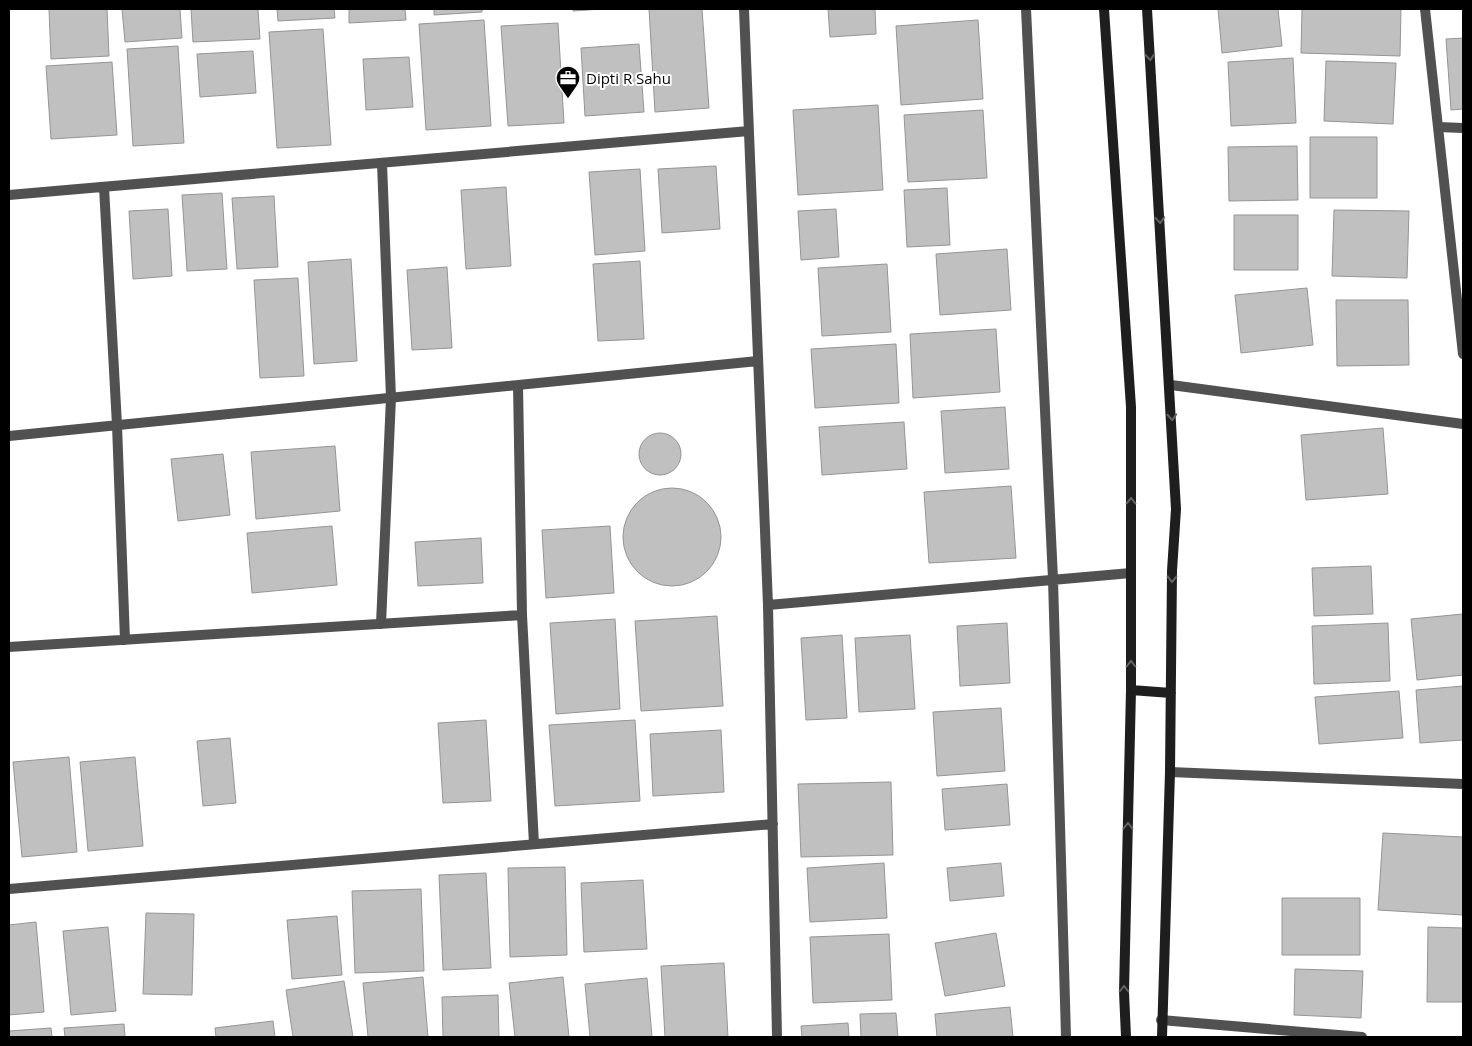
<svg xmlns="http://www.w3.org/2000/svg" width="1472" height="1046" font-family="'Open Sans',sans-serif">
<style>
.building{fill:#c0c0c0;stroke:#959595}
.lines{fill:none;stroke-linecap:round;stroke-linejoin:round}
.street{stroke:#515151;stroke-width:10}
.secondary{stroke:#1e1e1e;stroke-width:10}
.oneway{stroke:#626262}
.labels{text-anchor:middle;dominant-baseline:central;stroke-width:4;stroke-linejoin:round;paint-order:stroke}
.poi-label{font-size:15px;fill:#000;stroke:#fff;text-anchor:start}
</style>
<rect width="100%" height="100%" fill="#fff"/>
<path class="building" d="M49 9H107L109 56 51 59Z
M122 9H180L182 38 125 42Z
M191 9H258L260 39 193 42Z
M277 9H334L335 18 278 21Z
M349 9H405L406 20 349 23Z
M434 9H482V12L434 15Z
M573 9H602L573 11Z
M649 9H702L709 108 655 112Z
M828 9H875L876 34 830 37Z
M1218 9H1278L1282 46 1222 53Z
M1302 9H1401L1400 56 1301 53Z
M484 20 491 126 426 130 419 24Z
M978 20 983 99 901 105 896 26Z
M558 23 564 123 508 126 501 26Z
M323 29 331 145 277 148 269 32Z
M1463 38V109L1451 110 1446 39Z
M639 44 644 112 585 116 581 48Z
M178 46 184 143 133 146 127 49Z
M253 51 256 93 200 97 197 54Z
M409 57 413 107 366 110 363 59Z
M1293 58 1296 123 1231 126 1228 62Z
M1326 61 1396 63 1393 124 1324 121Z
M112 62 117 135 51 139 46 66Z
M878 105 883 190 798 195 793 110Z
M983 110 987 178 908 182 904 115Z
M1310 137H1377V198H1310Z
M1297 146 1298 200 1229 201 1228 147Z
M716 166 720 229 662 233 658 169Z
M640 169 645 251 595 255 589 172Z
M506 187 511 266 466 269 461 190Z
M947 188 950 245 907 247 904 190Z
M222 193 227 269 187 271 182 195Z
M274 196 278 267 237 269 232 198Z
M168 209 172 276 133 279 129 211Z
M836 209 839 257 801 260 798 211Z
M1334 210 1409 211 1407 278 1332 276Z
M1234 215H1298V270H1234Z
M1007 249 1011 310 940 315 936 254Z
M351 259 357 361 314 364 308 262Z
M640 261 644 339 598 341 593 264Z
M887 264 891 332 822 336 818 268Z
M447 267 452 348 412 350 407 270Z
M298 278 304 376 260 378 254 280Z
M1307 288 1313 345 1241 353 1235 295Z
M1336 300H1408L1409 365 1337 366Z
M996 329 1000 392 913 398 910 334Z
M896 344 899 403 815 408 811 349Z
M1005 407 1009 469 945 473 941 411Z
M904 422 907 469 822 475 819 427Z
M1383 428 1388 494 1306 500 1301 435Z
M639 454a21 21 0 1 1 42 0a21 21 0 1 1-42 0Z
M335 446 340 511 256 519 251 452Z
M223 454 230 515 178 521 171 459Z
M1011 486 1016 558 929 563 924 492Z
M623 537a49 49 0 1 1 98 0a49 49 0 1 1-98 0Z
M332 526 337 585 252 593 247 533Z
M610 526 614 593 546 598 542 530Z
M481 538 483 583 418 586 415 542Z
M1371 566 1373 614 1314 616 1312 568Z
M1463 614V675L1417 680 1411 619Z
M717 616 723 706 641 711 635 621Z
M615 619 620 709 556 714 550 623Z
M1007 623 1010 683 960 686 957 626Z
M1388 623 1390 681 1314 684 1312 626Z
M842 635 847 718 806 720 801 638Z
M910 635 915 709 859 712 855 638Z
M1463 686V740L1420 743 1416 690Z
M1399 691 1403 738 1319 744 1315 697Z
M1001 708 1005 771 937 776 933 712Z
M486 720 491 801 443 803 438 723Z
M635 720 640 801 555 806 549 725Z
M721 730 724 792 653 796 650 734Z
M230 738 236 803 203 806 197 741Z
M69 757 77 852 22 857 13 762Z
M135 757 143 846 88 851 80 762Z
M891 782 893 855 801 857 798 784Z
M1007 784 1010 825 945 830 942 789Z
M1383 833 1463 837V915L1378 910Z
M884 863 887 918 810 922 807 868Z
M1001 863 1004 896 950 901 947 868Z
M565 867 567 955 510 957 508 868Z
M486 873 491 968 443 970 439 875Z
M643 880 647 949 584 952 581 883Z
M421 889 424 971 355 973 352 891Z
M1282 898H1360V955H1282Z
M146 913 194 914 192 995 143 994Z
M337 916 342 975 292 979 287 920Z
M36 922 44 1012 9 1015V925Z
M108 927 116 1011 71 1015 63 931Z
M1428 927 1463 928V1002H1427Z
M996 933 1005 986 945 996 935 943Z
M889 934 892 1000 813 1003 810 937Z
M724 963 728 1037H665L661 966Z
M1295 969 1363 971 1361 1018 1294 1015Z
M423 977 428 1037H368L363 983Z
M563 977 569 1037H515L509 983Z
M647 978 652 1037H590L585 984Z
M344 981 353 1037H293L286 990Z
M498 995 499 1037H443L442 997Z
M1010 1007 1013 1037H937L935 1014Z
M896 1013 898 1037H861L860 1014Z
M273 1021 275 1037H216L215 1028Z
M848 1023 849 1037H802L801 1026Z
M124 1024 125 1037H65L64 1028Z
M51 1028 52 1037H9V1031Z"/>
<g class="lines">
<path class="street" d="M744 9 768 605
M1026 9 1053 579 1066 1037
M1425 9 1463 354
M1438 127 1463 128
M104 187 117 425 125 640
M9 195 749 131
M518 385 522 615
M1171 385 1463 424
M9 436 758 361
M381 624 391 398 382 163
M9 647 522 615 534 844
M1170 772 1463 784
M9 889 773 824
M1161 1020 1362 1037
M777 1037 768 605 1131 573"/>
<path class="secondary" d="M1104 9 1131 407V690L1124 992 1126 1037
M1147 9 1176 509 1172 571 1170 772 1162 1037
M1131 690 1171 693"/>
</g>
<defs><path id="oneway-chevron" d="M-2-3.5L2.5 0L-2 3.5" fill="none" stroke-width="1.6" stroke-linecap="round" stroke-linejoin="round" transform="scale(1.25)"/></defs>
<g class="oneway">
<use href="#oneway-chevron" transform="translate(1150 57) rotate(86)"/>
<use href="#oneway-chevron" transform="translate(1160 220) rotate(86)"/>
<use href="#oneway-chevron" transform="translate(1172 417) rotate(87)"/>
<use href="#oneway-chevron" transform="translate(1131 501) rotate(-90)"/>
<use href="#oneway-chevron" transform="translate(1172 579) rotate(91)"/>
<use href="#oneway-chevron" transform="translate(1131 664) rotate(-90)"/>
<use href="#oneway-chevron" transform="translate(1128 826) rotate(-89)"/>
<use href="#oneway-chevron" transform="translate(1124 989) rotate(-90)"/>
</g>
<defs>
<symbol id="office-pin" viewBox="-11 -11 22 30"><path d="M0 17L-7.5 6A9.5 9.5 0 1 1 7.5 6Z" fill="#000" stroke="#fff"/><path d="M-6-3h4V-5.5h4V-3h4V5H-6ZM-1-4.5V-3h2v-1.5ZM-6 0V1H6V0Z" fill="#fff"/></symbol>
</defs>
<g fill-rule="evenodd">
<use href="#office-pin" x="554" y="64" width="28" height="38"/>
</g>
<g class="labels">
<g class="poi-label">
<text x="586" y="78">Dipti R Sahu</text>
</g>
</g>
<rect width="1472" height="1046" fill="none" stroke="#000000" stroke-width="20"/>
</svg>
